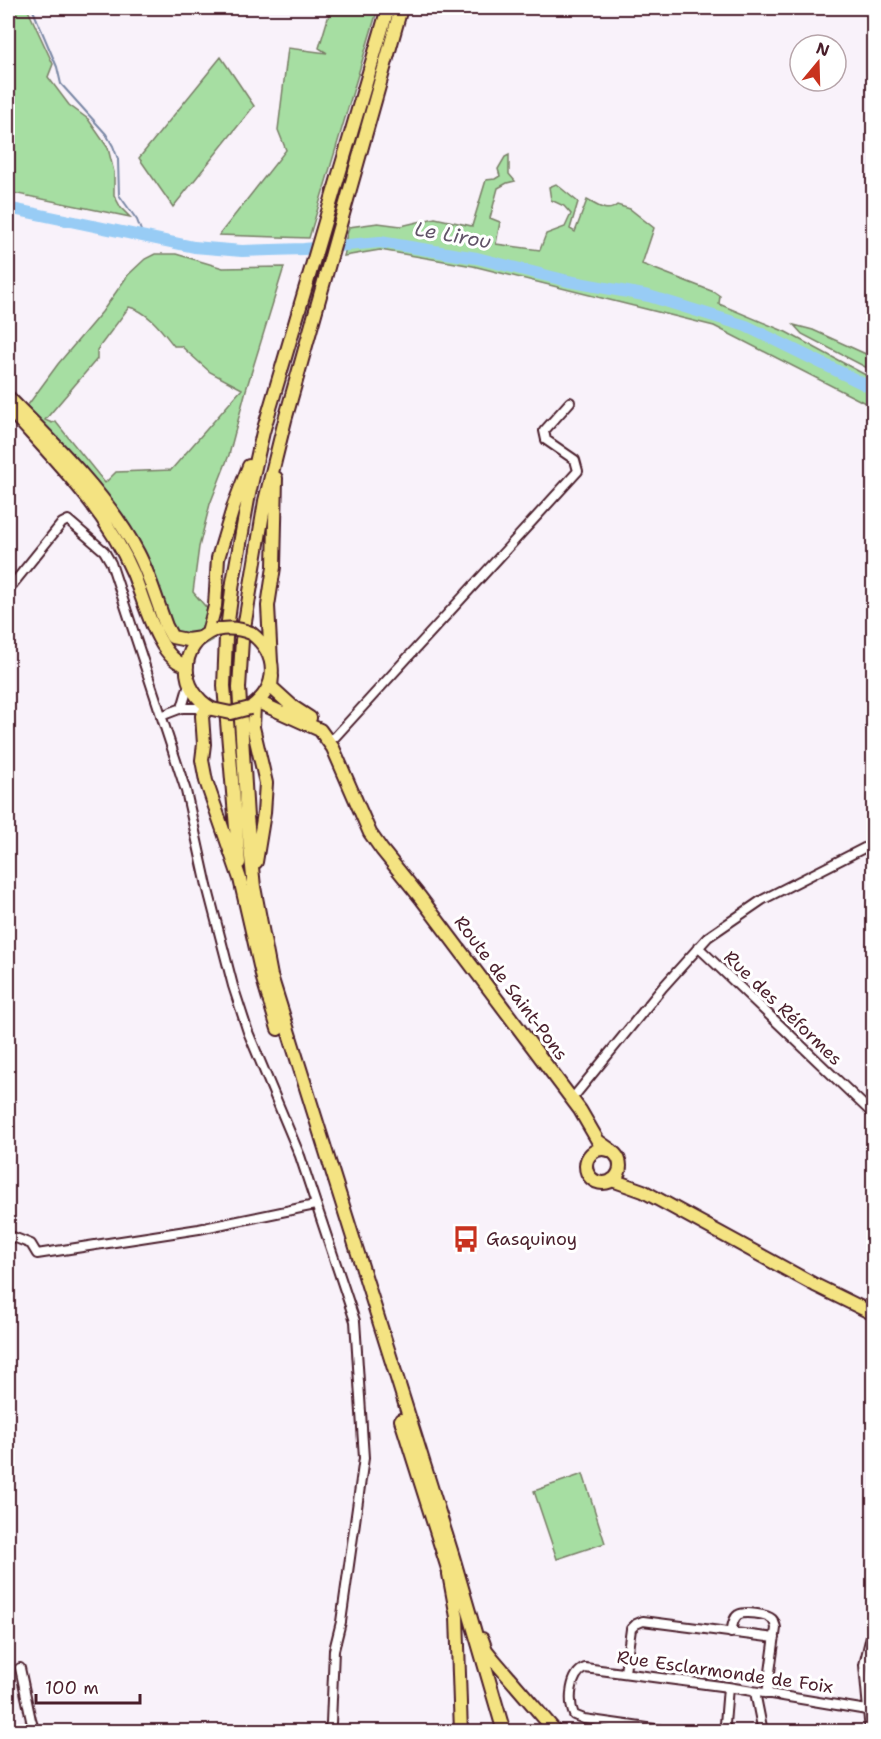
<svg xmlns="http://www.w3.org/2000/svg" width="881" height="1739" font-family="'Shantell Sans',sans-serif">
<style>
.green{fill:#a6dea2;stroke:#787e66;stroke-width:1.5;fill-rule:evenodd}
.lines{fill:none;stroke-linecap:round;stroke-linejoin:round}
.stream{stroke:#7987a4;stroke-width:2}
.river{stroke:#98ccf5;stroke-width:12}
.minor-casing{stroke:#4a1f2b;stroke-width:12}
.primary-casing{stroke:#4a1f2b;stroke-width:16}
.trunk-casing{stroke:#4a1f2b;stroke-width:16}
.minor{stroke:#fff;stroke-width:8}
.primary{stroke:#f4e382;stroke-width:12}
.trunk{stroke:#f4e382;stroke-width:12}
.trunk-bridge-casing{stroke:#4a1f2b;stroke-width:16;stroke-linecap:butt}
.trunk-bridge{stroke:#f4e382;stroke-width:12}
.labels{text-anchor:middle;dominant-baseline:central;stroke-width:6;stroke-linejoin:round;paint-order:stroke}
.street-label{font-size:18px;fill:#4a1f2b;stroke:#fff}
.poi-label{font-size:18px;fill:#4a1f2b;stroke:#fff;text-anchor:start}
.water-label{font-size:20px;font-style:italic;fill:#615368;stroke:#fff}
</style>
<rect width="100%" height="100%" fill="#f9f2fa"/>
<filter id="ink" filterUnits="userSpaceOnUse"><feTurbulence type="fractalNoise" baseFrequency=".0167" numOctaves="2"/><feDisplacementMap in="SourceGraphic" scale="12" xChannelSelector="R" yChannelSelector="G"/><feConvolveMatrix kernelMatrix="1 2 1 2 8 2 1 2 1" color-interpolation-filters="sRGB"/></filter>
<g filter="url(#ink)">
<path class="green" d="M8 8H27L53 64 48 77 69 105 88 119 108 148 114 172V195L121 208 130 217 8 192Z
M331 8H378L309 238 219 235 286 150 278 130 288 48 327 53 319 48Z
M221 57 254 106 173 207 139 158Z
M509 155V174L515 181 507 183 498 188 490 218 500 222 496 244 540 250 546 234 565 227 571 214 564 206 551 200 549 187 556 184 578 202 570 229 575 232 587 200C597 205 607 214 617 205L630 209 654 228 642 264 714 292 720 296 719 304 786 332 873 379V387L758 329 717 314 647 294 467 253 381 240 345 242 349 227 378 223 401 226 435 218 472 226 486 180 495 179 500 176 498 169 505 157Z
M381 245 477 261 572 285 648 300 757 334 873 393V407L714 326 473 266 380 250 344 256 346 247Z
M155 254H176L223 268 284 267 246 390 229 455 210 504 199 547 193 592 223 627 213 640 201 647 173 634 142 556 25 409 58 364 102 312 128 275 145 259ZM129 307C148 311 163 332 174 346H181L210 372 242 389 171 470 116 472 105 483 55 421 52 423 45 420 97 359V350Z
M794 325 813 330 868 355 873 358V371L802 334Z
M583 1474 605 1543 557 1559 534 1491Z"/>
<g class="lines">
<path class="stream" d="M32 8 57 67 61 84 106 134 113 146 118 159 119 195 137 220 143 236"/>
<path class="river" d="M8 208 194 247 242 251 304 249 380 242 477 258 568 281 649 296 746 326 874 389"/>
<defs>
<path id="minor" d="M8 590 62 523 68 520 104 551 111 563 186 791 207 886 233 986 248 1032 300 1156 355 1321 364 1458 341 1622 334 1650 331 1723 328 1732
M182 708 189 684
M161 716 182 708H199L203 704
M327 740 335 737 578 471 575 460 546 440 544 431 570 402
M698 947 874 1115
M570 1098 576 1094 663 987 708 937 762 900 874 843
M8 1235 31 1244 37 1254 199 1229 315 1205
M731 1633C732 1628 733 1618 738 1615 744 1611 767 1614 772 1619 775 1622 775 1624 776 1628L767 1694
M20 1668 31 1720 35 1732
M625 1672 631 1629 636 1624 643 1621 775 1638
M755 1692 763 1732
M676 1732 584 1719 574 1715C568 1701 570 1674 585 1668L728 1687 867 1710
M721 1732 725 1724 728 1687
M870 1732 864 1665 874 1624"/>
<path id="primary" d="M8 397C51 440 110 498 138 553 150 576 157 602 166 626L172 637 187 640 201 638
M11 411C56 461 106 510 133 573 142 594 159 663 187 665
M272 676 271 687 293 707 310 718
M258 702 320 730 333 748 370 833 382 850 420 897 580 1110 598 1141 612 1151
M586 1166a17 17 0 1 1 34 0a17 17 0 1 1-34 0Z
M612 1180 643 1191 815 1285 874 1314"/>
<path id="trunk" d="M401 8 285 420 265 501 242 640 239 688 247 817 254 887 271 976 453 1557 504 1732
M208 633 215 606 218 558 234 505 249 466
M271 662 268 606 274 567 276 478
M254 705 253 727 266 783 264 813 256 862
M208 707 202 716 204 744 202 760 206 781 240 879 263 979 278 1029
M250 708C279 687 279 655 251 633
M212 709C179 690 177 646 214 630
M239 863 224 686 226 637 233 582 249 494 263 432 388 8
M401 1420 450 1575
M449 1574 457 1617 461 1732
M482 1639 486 1650 494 1660 556 1732"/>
</defs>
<use href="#minor" class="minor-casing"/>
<use href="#primary" class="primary-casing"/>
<use href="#trunk" class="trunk-casing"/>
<use href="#minor" class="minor"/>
<use href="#primary" class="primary"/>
<use href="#trunk" class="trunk"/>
<defs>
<path id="trunk-bridge" d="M216 630C229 627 239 628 251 633
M212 709 231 713 250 708"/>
</defs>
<use href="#trunk-bridge" class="trunk-bridge-casing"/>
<use href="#trunk-bridge" class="trunk-bridge"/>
</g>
</g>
<defs>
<symbol id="bus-bare" viewBox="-9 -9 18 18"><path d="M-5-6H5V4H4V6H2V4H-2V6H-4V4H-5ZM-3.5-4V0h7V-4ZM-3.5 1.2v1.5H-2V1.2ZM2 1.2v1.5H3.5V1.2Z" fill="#c8321e" stroke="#fff" stroke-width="2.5" paint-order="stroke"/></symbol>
</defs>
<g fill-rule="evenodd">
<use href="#bus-bare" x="447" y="1220" width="38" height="38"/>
</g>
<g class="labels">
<g class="street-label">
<text transform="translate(511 988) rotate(53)">Route de Saint-Pons</text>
<text transform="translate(783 1008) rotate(44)">Rue des Réformes</text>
<text transform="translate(725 1672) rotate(8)">Rue Esclarmonde de Foix</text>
</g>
<g class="poi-label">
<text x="486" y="1239">Gasquinoy</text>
</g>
<g class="water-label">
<text transform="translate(453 235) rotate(10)">Le Lirou</text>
</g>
</g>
<rect width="881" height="1739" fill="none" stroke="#fff" stroke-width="30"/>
<rect x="15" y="15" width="851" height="1709" fill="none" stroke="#4a1f2b" stroke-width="2" filter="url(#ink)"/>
<g transform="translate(818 63) rotate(19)"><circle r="28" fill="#ffffff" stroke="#b7a5aa" stroke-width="1.5"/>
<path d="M0-4.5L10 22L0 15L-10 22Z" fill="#c8321e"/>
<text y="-9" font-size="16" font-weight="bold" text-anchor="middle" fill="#4a1f2b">N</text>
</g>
<path d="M36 1694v9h104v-9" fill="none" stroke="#4a1f2b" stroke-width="3"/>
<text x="45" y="1694" font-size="18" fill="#4a1f2b" stroke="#ffffff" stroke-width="4.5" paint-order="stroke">100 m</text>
</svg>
